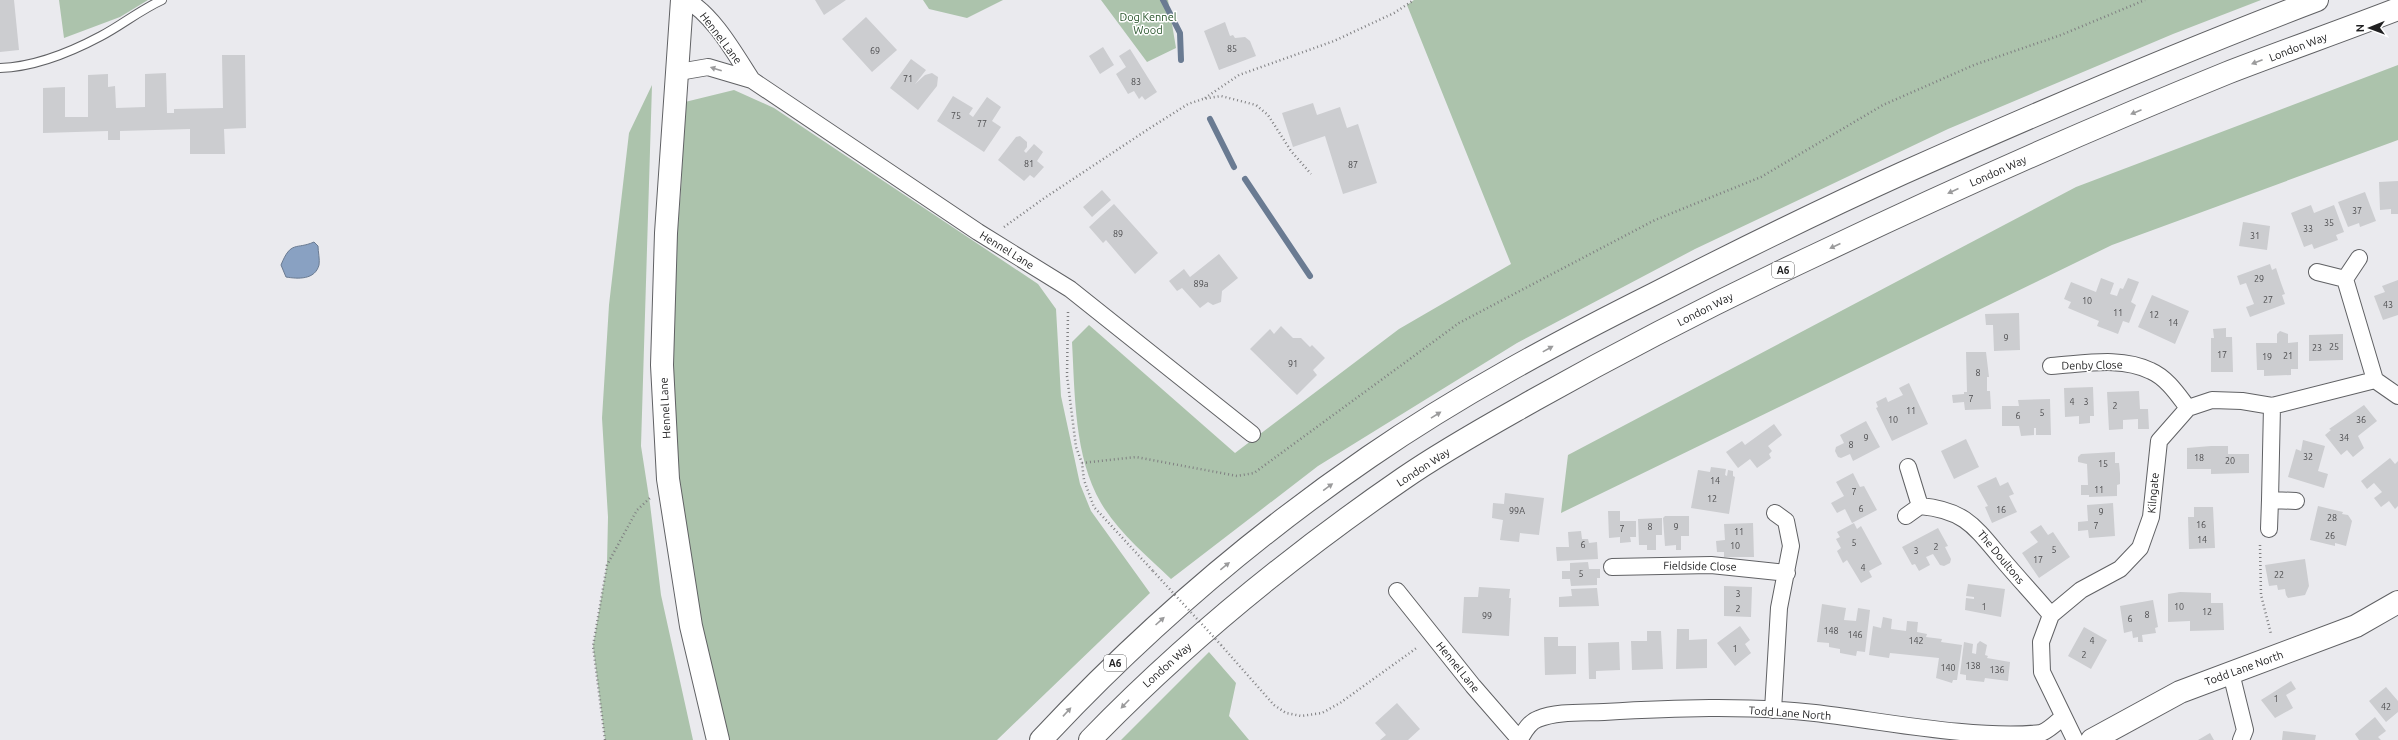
<svg xmlns="http://www.w3.org/2000/svg" width="2398" height="740" font-family="Ubuntu,sans-serif">
<style>
.green{fill:#acc3ac}
.water{fill:#89a1c2;stroke:#6a7b92}
.lines{fill:none;stroke-linecap:round;stroke-linejoin:round}
.stream{stroke:#6a7b92;stroke-width:6}
.building{fill:#cccdd0}
.lane-casing{stroke:#606164;stroke-width:10}
.street-casing{stroke:#606164;stroke-width:18}
.secondary-casing{stroke:#606164;stroke-width:24}
.highway-casing{stroke:#606164;stroke-width:24}
.path{stroke:#7f7f81;stroke-width:2.5;stroke-dasharray:1 3;stroke-linecap:butt}
.lane{stroke:#fff;stroke-width:8}
.street{stroke:#fff;stroke-width:16}
.secondary{stroke:#fff;stroke-width:22}
.highway{stroke:#fff;stroke-width:22}
.path-bridge{stroke:#7f7f81;stroke-width:2.5;stroke-dasharray:1 3;stroke-linecap:butt}
.oneway{fill:#9b9b9c}
.labels{text-anchor:middle;dominant-baseline:central;stroke-width:3;stroke-linejoin:round;paint-order:stroke}
.number-label{font-size:9px;fill:#4c4c4e}
.shield{fill:#fff;stroke:#646464;stroke-width:1}
.shield-label{font-size:10px;font-weight:bold;fill:#212122}
.park-label{font-size:11px;fill:#255228;stroke:#fff}
.street-label{font-size:11px;fill:#212122;stroke:#fff}
</style>
<rect width="100%" height="100%" fill="#eaeaee"/>
<path class="green" d="M59 0H148L120 17 64 38Z
M923 0H1003L967 18 929 9Z
M1101 0H1168L1176 48 1147 62Z
M1414 0H2261L2173 34 1948 129 1695 249 1517 343 1318 466 1171 579C1147 556 1118 532 1101 503 1074 456 1075 395 1072 342L1089 325 1235 453 1399 329 1511 264 1407 5Z
M2398 65V140L2112 245 1561 513 1568 455 2076 187Z
M652 85 641 446 650 504 661 595 693 740H605L593 646 607 564 608 517 602 418 609 305 629 133Z
M734 90 774 108 1038 284 1056 309 1061 396 1080 484 1091 511 1150 593 997 740H730L701 635 683 532 670 324 681 189 685 102Z
M1209 652 1236 683 1229 716 1249 740H1121Z"/>
<path class="water" d="M314 242 318 246C318 251 320 260 319 265 315 280 298 279 286 277L281 265C291 240 296 250 314 242Z"/>
<g class="lines">
<path class="stream" d="M1163 0 1180 33 1181 60
M1210 119 1234 167
M1245 179 1310 276"/>
</g>
<path class="building" d="M0 0H14L19 50 0 52Z
M815 0H846L824 15Z
M866 17 897 50 872 72 842 39Z
M1225 22 1230 36 1233 35 1235 38 1245 37 1250 41 1256 56 1219 70 1204 31Z
M1103 47 1114 65 1100 74 1089 56Z
M1130 49 1157 92 1145 100 1142 96 1139 99 1134 91 1128 94 1116 74 1126 67 1119 56Z
M222 55H245L246 128 224 129 225 154H190V129L120 131V140H108V131L43 133V88L65 87V117H88V75L108 74V87L115 86 116 108 145 107V74L166 73 167 113H174V109L223 108Z
M911 59 926 70 915 84 925 75 932 73 938 77 937 86 918 110 890 88Z
M953 96 973 108 969 114 973 117 987 97 1001 107 992 121 1001 127 984 152 937 121Z
M1313 103 1317 115 1340 107 1347 128 1358 124 1377 183 1343 194 1325 136 1293 147 1282 113Z
M1020 136 1027 142V147L1024 151 1026 153 1034 144 1043 152 1037 161 1044 167 1034 178 1030 175 1024 181 998 160 1016 137Z
M2398 181V214H2391V209L2380 210 2379 182Z
M1102 190 1111 200 1092 217 1083 207Z
M2365 192 2376 221 2360 227 2359 223 2348 227 2338 202Z
M1114 204 1158 253 1135 274 1106 240 1103 243 1089 227Z
M2311 205 2314 213 2334 205 2344 232 2336 235 2338 240 2314 249 2312 244 2304 247 2291 213Z
M2243 222 2270 226 2267 250 2239 246Z
M1219 254 1238 278 1222 291 1221 302 1213 305 1208 302 1200 308 1182 288 1177 291 1169 281 1184 269 1190 277Z
M2270 264 2272 270 2276 268 2281 283 2285 294 2282 295 2285 304 2250 317 2246 307 2254 304 2246 283 2240 285 2237 276Z
M2101 278 2114 283 2110 294 2117 296 2120 288 2123 289 2128 278 2139 282 2131 302 2136 305 2129 323 2123 321 2118 334 2097 326 2099 321 2068 308 2071 302 2064 299 2071 282 2096 292Z
M2398 280V315L2383 320 2374 296 2385 292 2382 286Z
M2152 295 2189 311 2175 344 2138 327Z
M2019 313 2020 350 1994 351 1993 325H1986L1985 314Z
M1281 326 1293 338H1301L1310 347 1312 345 1325 358 1313 370 1317 375 1297 395 1250 349 1270 329 1274 334Z
M2226 328V337H2232L2233 372H2211V338H2214L2213 329Z
M2280 331 2288 334V343L2298 342V369H2291V375L2264 376V370H2257L2256 343H2277V334Z
M2343 334V360L2309 361V335Z
M1966 352H1986L1989 377H1987V391H1990L1991 409 1965 410 1964 402 1953 403 1952 395 1964 394V392H1967Z
M1909 383 1928 424 1892 441 1876 408 1878 407 1876 402 1886 397 1888 402 1903 395 1899 388Z
M2093 387 2094 416H2090V423L2079 424V416L2065 417 2064 388Z
M2139 391 2140 409H2148L2149 429H2138V419L2123 420V429L2109 430 2107 392Z
M2050 399 2051 435H2036V428H2034V435L2021 436 2019 426H2002V406H2019L2018 400Z
M2364 405 2377 421 2358 436 2364 448 2353 457 2347 450 2341 455 2325 435 2331 430 2329 429Z
M1866 421 1880 447 1853 461 1850 454 1841 458 1838 457 1835 451 1836 447 1844 443 1840 435Z
M1774 424 1782 435 1768 446 1772 451 1769 454 1771 458 1757 468 1750 459 1738 468 1726 452 1742 441 1745 445Z
M1966 439 1979 467 1954 479 1941 451Z
M2303 440 2325 446 2318 471 2328 474 2324 488 2288 477 2296 449 2301 451Z
M2211 446H2228V454H2249V473L2211 474V469H2187V448Z
M2115 452V463H2119L2120 474V484L2117 485V496L2089 497V495H2081V485H2088L2087 464 2078 462V457L2081 454Z
M2390 458 2395 464 2398 461V506L2395 509 2389 501 2381 507 2374 498 2382 492 2374 483 2367 489 2361 481Z
M1711 467 1726 469 1725 475 1727 476 1728 470 1733 471V476L1735 477 1729 514 1691 508 1698 470 1710 472Z
M1853 473 1860 487 1864 486 1877 510 1852 523 1845 509 1837 513 1831 503 1844 496 1836 482Z
M1996 477 2000 486 2008 482 2014 494 2009 496 2017 512 1992 523 1985 507 1988 506 1977 486Z
M1505 493 1544 498 1539 535 1520 533 1519 542 1500 540 1503 520 1492 518 1493 503 1504 504Z
M2113 503 2115 536 2089 538 2088 530 2078 531V522L2088 521 2087 505Z
M2318 506 2343 512 2342 514 2348 515 2352 521 2346 546 2335 543V546L2310 540Z
M2194 507H2213L2215 548 2189 549 2188 517H2194Z
M1608 511H1620V521H1636V537H1630L1631 542 1620 543V537L1609 538Z
M1665 516H1689V536H1681V550H1676V545L1665 546 1663 518Z
M1662 518V535H1656V550H1647V545H1639L1638 519Z
M1753 523 1754 557H1724V552H1717L1716 541 1725 540 1724 524Z
M1854 523 1857 529 1861 526 1882 564 1869 571 1872 577 1861 583 1847 560 1843 563 1837 551 1841 548 1836 539 1840 537 1837 532Z
M2041 525 2048 535 2053 532 2070 557 2039 578 2022 553 2038 542 2030 532Z
M1938 528 1948 546 1945 547 1951 559 1950 563 1944 566 1940 565 1933 554 1926 557 1930 565 1919 571 1915 564 1912 565 1902 547Z
M1581 531 1582 539H1588L1589 543 1597 542 1598 559 1557 561 1556 547H1569L1568 532Z
M2305 559 2309 586 2305 595 2288 598 2286 595 2285 589 2278 590 2277 585 2269 586 2265 565Z
M1588 562 1589 569H1600V578H1597V585L1571 586 1570 579H1562V571H1570V563Z
M1968 584 2005 589 2001 617 1965 610 1966 598 1974 599V597L1966 596Z
M1724 586 1752 587 1751 617 1724 616Z
M1479 587 1510 589 1509 598H1511L1509 636 1462 633 1464 597H1478Z
M1597 588 1599 606 1559 607V597L1572 596 1571 589Z
M2180 592 2211 593V603H2223L2224 630 2190 631V621L2168 622V594Z
M2153 600 2158 627 2155 628 2156 633 2142 635 2143 642H2138V637L2133 638 2132 631 2124 633 2120 606Z
M1822 604 1846 608 1844 620 1856 621 1858 608 1870 610 1865 652 1857 651 1856 656 1840 653V649L1829 647V643L1817 642Z
M1883 617 1892 619 1891 629 1906 631 1907 621 1918 622 1917 632 1927 634 1926 637 1942 639 1941 642 1962 645 1957 680H1953L1952 683 1936 678 1939 658 1890 653 1889 658 1869 655 1873 626 1881 628Z
M1740 626 1750 640 1745 644 1751 653 1735 666 1717 643Z
M2084 627 2107 640 2091 669 2068 656Z
M1677 629H1689V640L1707 639V668L1676 669Z
M1647 631H1661L1663 669 1632 670 1631 641H1647Z
M1544 637H1558V646H1576V674L1545 675Z
M1980 641 1987 645 1985 655 1988 656 1987 658 2010 662 2008 681 1985 678 1984 682 1966 680V675L1960 674 1964 642 1973 644 1972 653 1976 654 1977 644Z
M1619 642 1620 670 1596 671V679H1589L1588 643Z
M2291 681 2296 689 2286 695 2293 708 2275 718 2261 700Z
M2386 687 2398 701V712L2386 722 2369 701Z
M1397 703 1420 729 1408 740H1380L1386 735 1375 723Z
M2375 717 2386 731 2378 737 2381 740H2359L2355 734Z
M2283 731 2316 735 2315 740H2282Z
M2210 733 2214 740H2198Z"/>
<g class="lines">
<defs>
<path id="lane" d="M0 68C35 67 71 52 101 36 122 25 140 10 162 0"/>
<path id="street" d="M686 0C713 14 735 54 752 80
M679 72 708 67 752 80 978 232 1070 289 1252 434
M2317 272 2345 279 2359 258
M2345 279 2375 380
M2051 366C2084 364 2121 356 2151 371 2167 378 2178 395 2188 408
M2270 500 2272 406
M1920 506C1965 510 1975 527 2002 559 2018 578 2035 596 2051 615
M1906 516 1920 506 1908 467
M2269 529 2270 500 2296 501
M1612 567 1711 565 1787 573
M1397 591 1473 686 1520 740
M2231 673 2245 730 2241 740
M1773 710 1779 608 1791 546 1786 521 1775 513
M1520 739C1524 732 1529 722 1538 719 1557 711 1583 713 1604 712 1672 708 1747 705 1815 713 1882 721 1977 740 2041 733 2048 731 2057 722 2063 717
M2075 740 2042 672 2041 642 2051 615 2081 590 2120 569 2140 548 2151 517 2159 441 2188 408 2212 400 2242 401 2272 406 2375 380 2398 396"/>
<path id="secondary" d="M682 0 666 233 662 365 668 479 691 626 718 740
M2092 740 2180 692 2356 626 2398 602"/>
<path id="highway" d="M1041 740C1140 634 1248 540 1369 457 1459 395 1556 343 1654 294 1736 252 1819 211 1903 173 2040 112 2177 53 2317 0
M1090 740C1185 642 1292 555 1404 478 1446 449 1490 425 1534 400 1627 348 1722 299 1818 254 1952 190 2089 129 2227 73 2284 51 2341 31 2398 9"/>
</defs>
<use href="#lane" class="lane-casing"/>
<use href="#street" class="street-casing"/>
<use href="#secondary" class="secondary-casing"/>
<use href="#highway" class="highway-casing"/>
<path class="path" d="M1205 98 1239 75 1334 41 1394 13 1414 0
M1004 227 1043 199 1150 128 1188 104 1203 99 1221 96 1256 105 1268 115 1291 151 1311 174
M1068 312 1067 376 1076 447 1082 463 1084 480 1094 507 1153 571
M1082 463 1136 457 1237 476 1254 473 1459 323 1552 274 1655 220 1761 177 1883 105 1974 65 2061 35 2145 0
M2260 545 2261 595 2271 634
M1221 645 1274 705 1286 713 1301 716 1322 713 1340 703 1418 647
M605 740 593 646 607 565 637 510 650 498"/>
<use href="#lane" class="lane"/>
<use href="#street" class="street"/>
<use href="#secondary" class="secondary"/>
<use href="#highway" class="highway"/>
<path class="path-bridge" d="M1153 571 1221 645"/>
</g>
<defs><path id="oneway-solid" d="M-6-.8H1V-3.2L6.5 0L1 3.2V.8H-6Z"/></defs>
<g class="oneway">
<use href="#oneway-solid" transform="translate(2257 62) rotate(159)"/>
<use href="#oneway-solid" transform="translate(716 69) rotate(-163)"/>
<use href="#oneway-solid" transform="translate(2136 112) rotate(157)"/>
<use href="#oneway-solid" transform="translate(1953 191) rotate(156)"/>
<use href="#oneway-solid" transform="translate(1835 246) rotate(155)"/>
<use href="#oneway-solid" transform="translate(1548 349) rotate(-29)"/>
<use href="#oneway-solid" transform="translate(1436 415) rotate(-32)"/>
<use href="#oneway-solid" transform="translate(1328 487) rotate(-36)"/>
<use href="#oneway-solid" transform="translate(1225 566) rotate(-39)"/>
<use href="#oneway-solid" transform="translate(1160 621) rotate(-42)"/>
<use href="#oneway-solid" transform="translate(1125 704) rotate(134)"/>
<use href="#oneway-solid" transform="translate(1067 712) rotate(-47)"/>
</g>
<g class="labels">
<g class="number-label">
<text x="1232" y="49">85</text>
<text x="875" y="51">69</text>
<text x="908" y="79">71</text>
<text x="1136" y="82">83</text>
<text x="956" y="116">75</text>
<text x="982" y="124">77</text>
<text x="1029" y="164">81</text>
<text x="1353" y="165">87</text>
<text x="2357" y="211">37</text>
<text x="2329" y="223">35</text>
<text x="2308" y="229">33</text>
<text x="1118" y="234">89</text>
<text x="2255" y="236">31</text>
<text x="2259" y="279">29</text>
<text x="1201" y="284">89a</text>
<text x="2268" y="300">27</text>
<text x="2087" y="301">10</text>
<text x="2388" y="305">43</text>
<text x="2118" y="313">11</text>
<text x="2154" y="315">12</text>
<text x="2173" y="323">14</text>
<text x="2006" y="338">9</text>
<text x="2334" y="347">25</text>
<text x="2317" y="348">23</text>
<text x="2222" y="355">17</text>
<text x="2288" y="356">21</text>
<text x="2267" y="357">19</text>
<text x="1293" y="364">91</text>
<text x="1978" y="373">8</text>
<text x="1971" y="399">7</text>
<text x="2072" y="402">4</text>
<text x="2086" y="402">3</text>
<text x="2115" y="406">2</text>
<text x="1911" y="411">11</text>
<text x="2042" y="413">5</text>
<text x="2018" y="416">6</text>
<text x="1893" y="420">10</text>
<text x="2361" y="420">36</text>
<text x="1866" y="438">9</text>
<text x="2344" y="438">34</text>
<text x="1851" y="445">8</text>
<text x="2308" y="457">32</text>
<text x="2199" y="458">18</text>
<text x="2230" y="461">20</text>
<text x="2103" y="464">15</text>
<text x="1715" y="481">14</text>
<text x="2099" y="490">11</text>
<text x="1854" y="492">7</text>
<text x="1712" y="499">12</text>
<text x="1861" y="509">6</text>
<text x="2001" y="510">16</text>
<text x="1517" y="511">99A</text>
<text x="2101" y="512">9</text>
<text x="2332" y="518">28</text>
<text x="2201" y="525">16</text>
<text x="2096" y="526">7</text>
<text x="1650" y="527">8</text>
<text x="1676" y="527">9</text>
<text x="1622" y="529">7</text>
<text x="1739" y="532">11</text>
<text x="2330" y="536">26</text>
<text x="2202" y="540">14</text>
<text x="1854" y="543">5</text>
<text x="1583" y="545">6</text>
<text x="1735" y="546">10</text>
<text x="1936" y="547">2</text>
<text x="2054" y="550">5</text>
<text x="1916" y="551">3</text>
<text x="2038" y="560">17</text>
<text x="1863" y="568">4</text>
<text x="1581" y="574">5</text>
<text x="2279" y="575">22</text>
<text x="1738" y="594">3</text>
<text x="1984" y="607">1</text>
<text x="2179" y="607">10</text>
<text x="1738" y="609">2</text>
<text x="2207" y="612">12</text>
<text x="2147" y="615">8</text>
<text x="1487" y="616">99</text>
<text x="2130" y="619">6</text>
<text x="1831" y="631">148</text>
<text x="1855" y="635">146</text>
<text x="1916" y="641">142</text>
<text x="2092" y="641">4</text>
<text x="1735" y="649">1</text>
<text x="2084" y="655">2</text>
<text x="1973" y="666">138</text>
<text x="1948" y="668">140</text>
<text x="1997" y="670">136</text>
<text x="2276" y="699">1</text>
<text x="2386" y="707">42</text>
</g>
<g class="shield">
<rect x="1772" y="262" width="22" height="16" rx="3"/>
<rect x="1104" y="655" width="22" height="16" rx="3"/>
</g>
<g class="shield-label">
<text x="1783" y="270">A6</text>
<text x="1115" y="663">A6</text>
</g>
<g class="park-label">
<text x="1148" y="17">Dog Kennel<tspan x="1148" dy="13">Wood</tspan></text>
</g>
<g class="street-label">
<text transform="translate(721 38) rotate(53)">Hennel Lane</text>
<text transform="translate(2298 47) rotate(-21)">London Way</text>
<text transform="translate(1998 171) rotate(-24)">London Way</text>
<text transform="translate(1007 250) rotate(32)">Hennel Lane</text>
<text transform="translate(1705 309) rotate(-27)">London Way</text>
<text transform="translate(2092 365) rotate(-1)">Denby Close</text>
<text transform="translate(665 408) rotate(-93)">Hennel Lane</text>
<text transform="translate(1423 467) rotate(-33)">London Way</text>
<text transform="translate(2153 493) rotate(-85)">Kilngate</text>
<text transform="translate(2001 557) rotate(50)">The Doultons</text>
<text transform="translate(1700 566) rotate(1)">Fieldside Close</text>
<text transform="translate(1167 665) rotate(-42)">London Way</text>
<text transform="translate(1458 667) rotate(51)">Hennel Lane</text>
<text transform="translate(2244 668) rotate(-20)">Todd Lane North</text>
<text transform="translate(1790 713) rotate(4)">Todd Lane North</text>
</g>
</g>
<g transform="translate(2370 28) rotate(269)" stroke="#ffffff" stroke-width="3" paint-order="stroke">
<path d="M0-3L7 15L0 10L-7 15Z" fill="#212122"/>
<text y="-6" font-size="11" font-weight="bold" text-anchor="middle" fill="#212122">N</text>
</g>
</svg>
